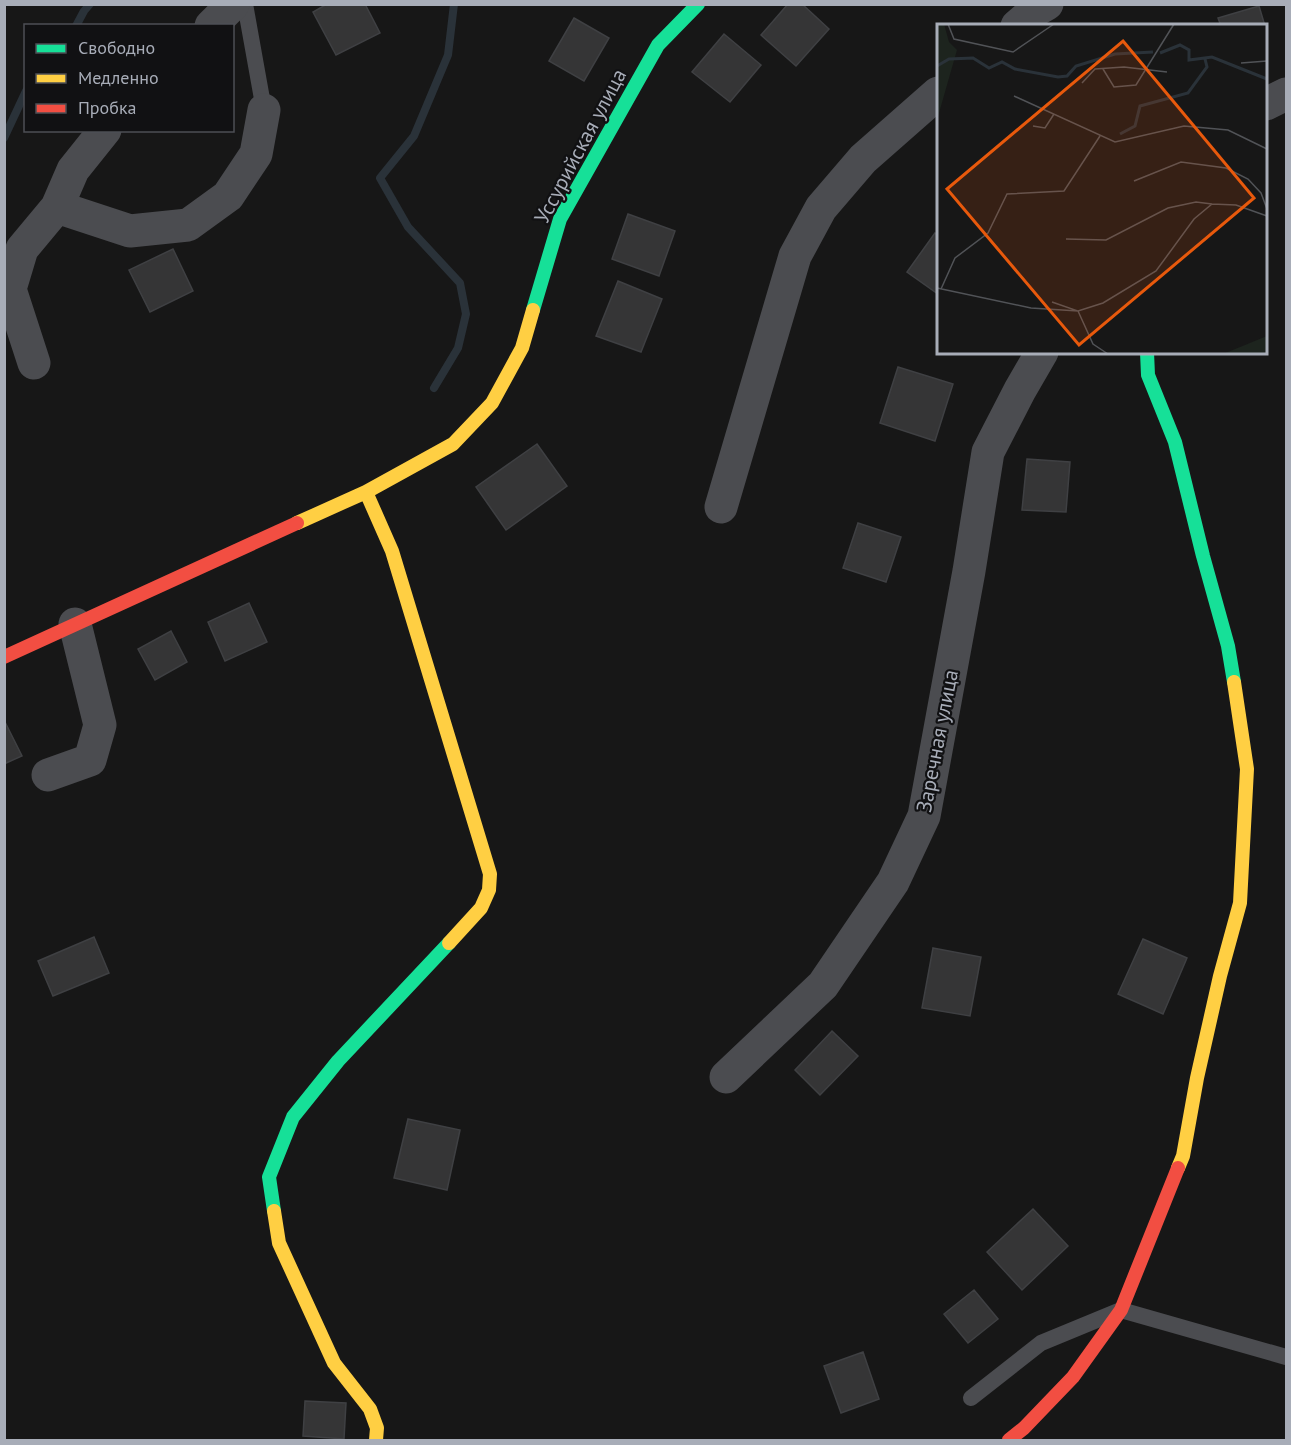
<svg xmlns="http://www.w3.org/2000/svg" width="1291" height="1445" font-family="'PT Sans',sans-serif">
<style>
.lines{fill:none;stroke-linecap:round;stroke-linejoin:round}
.stream{stroke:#2a3239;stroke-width:8}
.building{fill:#353536;stroke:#3f4043;stroke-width:1.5}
.lane{stroke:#4b4c50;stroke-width:16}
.street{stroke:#4b4c50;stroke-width:33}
.fast{stroke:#16e098;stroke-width:14}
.slow{stroke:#ffcf43;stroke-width:14}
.jam{stroke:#f24e42;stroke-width:14}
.labels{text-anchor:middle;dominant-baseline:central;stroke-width:4.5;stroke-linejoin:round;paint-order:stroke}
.street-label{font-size:21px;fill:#a8adb8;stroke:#111113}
.inset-river{fill:none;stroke:#2a3239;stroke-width:3}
.inset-road{fill:none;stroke:#515357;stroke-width:1.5}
.view{fill:#e8590c;fill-opacity:0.15;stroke:#e8590c;stroke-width:3}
.inset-edge{fill:none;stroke:#a8adb8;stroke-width:3}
</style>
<rect width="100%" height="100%" fill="#171717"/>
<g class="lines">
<path class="stream" d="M76 26 84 11 90 4
M4 138 26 91
M434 388 458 348 466 314 460 283 408 227 380 178 414 136 448 55 454 4"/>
</g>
<path class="building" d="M327 4H365L380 33 336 55 313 12Z
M788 4H802L829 29 796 66 761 35Z
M1259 6 1265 26H1221L1218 18Z
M574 18 609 38 584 81 549 61Z
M724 34 761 65 730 102 692 72Z
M628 214 675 231 659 276 612 259Z
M935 233 938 236V294L907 272Z
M173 249 193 291 150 312 129 270Z
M618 281 662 299 641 352 596 336Z
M898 367 953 384 935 441 880 423Z
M537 444 567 486 506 530 476 487Z
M1027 459 1070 462 1066 512 1022 510Z
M858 523 901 537 886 582 843 568Z
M249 603 267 642 225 661 208 622Z
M171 631 187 662 155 680 138 649Z
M4 720 22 756 4 764Z
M94 937 109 973 53 996 38 961Z
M1143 939 1187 958 1163 1014 1118 994Z
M933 948 981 957 970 1016 922 1008Z
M832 1031 858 1056 820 1095 795 1070Z
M408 1119 460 1130 447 1190 394 1178Z
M1033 1209 1068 1246 1022 1290 987 1252Z
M974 1290 998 1319 968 1343 944 1314Z
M863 1352 879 1399 841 1413 824 1366Z
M305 1401 346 1403 344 1439 303 1436Z"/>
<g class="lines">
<path class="lane" d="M245 4 264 110
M971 1398 1041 1343 1121 1310 1286 1357"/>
<path class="street" d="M211 26 233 4
M1017 26 1033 12 1047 4
M1266 104 1286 94
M57 207 130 231 188 225 228 196 256 154 264 110
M34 363 10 289 22 249 57 207 73 170 105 130
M721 507 795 256 821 208 863 159 938 93
M48 775 90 760 100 725 75 624
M726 1077 823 985 893 882 924 816 969 571 988 452 1020 390 1042 352"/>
<path class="fast" d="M533 310 560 219 658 45 698 4
M1147 352 1148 375 1175 442 1203 556 1228 646 1234 682
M274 1211 269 1177 293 1117 338 1061 449 943"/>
<path class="slow" d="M366 492 392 551 490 874 489 890 481 908 449 943
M297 523 366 492 453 444 492 403 522 348 533 310
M1178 1168 1183 1156 1197 1078 1220 976 1240 903 1247 769 1234 682
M274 1211 279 1243 334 1363 370 1409 377 1428 376 1440"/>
<path class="jam" d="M4 657 297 523
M1009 1440 1024 1428 1073 1377 1121 1310 1178 1168"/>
</g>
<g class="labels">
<g class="street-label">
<text transform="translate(580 146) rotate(-62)">Уссурийская улица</text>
<text transform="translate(937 741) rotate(-79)">Заречная улица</text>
</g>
</g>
<g transform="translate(937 24)">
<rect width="330" height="330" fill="#171717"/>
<path d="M0 0H7L12 18 20 26 0 96ZM330 312V330H286Z" fill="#1d241e"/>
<path class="inset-river" d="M223 29 243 21 252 26V36L275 33 330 55M0 42 12 35 36 34 52 44 65 38 78 45 121 53 130 52 139 42 178 30 216 28M183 110 198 102 203 82 251 69 270 43 268 35"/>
<path class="inset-road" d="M11 0 17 15 76 28 117 0M304 39 330 37M166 45 177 63 199 61 237 0M145 59 158 45 187 43 230 48M77 72 178 118 247 102 291 106 330 125M96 102 108 104 117 90M197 157 244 138 289 144 311 155 324 169 330 185M129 215 169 216 231 184 259 178 275 180M0 264 94 284 141 287 166 279 219 247 257 195 275 180 299 181 330 192M4 265 18 234 51 209 70 170 127 167 163 112M115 278 141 287 156 320 171 330"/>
<path class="view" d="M186 17 317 174 142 321 10 165Z"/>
<rect width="330" height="330" class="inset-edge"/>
</g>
<rect width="1291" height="1445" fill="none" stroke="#a8adb8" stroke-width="12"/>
<rect x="24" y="24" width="210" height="108" fill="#111113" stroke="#4d4f55" stroke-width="1.5"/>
<rect x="36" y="44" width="30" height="9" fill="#16e098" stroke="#4d4f55" stroke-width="1.5"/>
<text x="78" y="54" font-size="18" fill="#a8adb8">Свободно</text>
<rect x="36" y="74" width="30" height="9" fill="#ffcf43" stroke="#4d4f55" stroke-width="1.5"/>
<text x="78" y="84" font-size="18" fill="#a8adb8">Медленно</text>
<rect x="36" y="104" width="30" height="9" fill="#f24e42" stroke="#4d4f55" stroke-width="1.5"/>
<text x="78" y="114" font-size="18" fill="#a8adb8">Пробка</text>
</svg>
